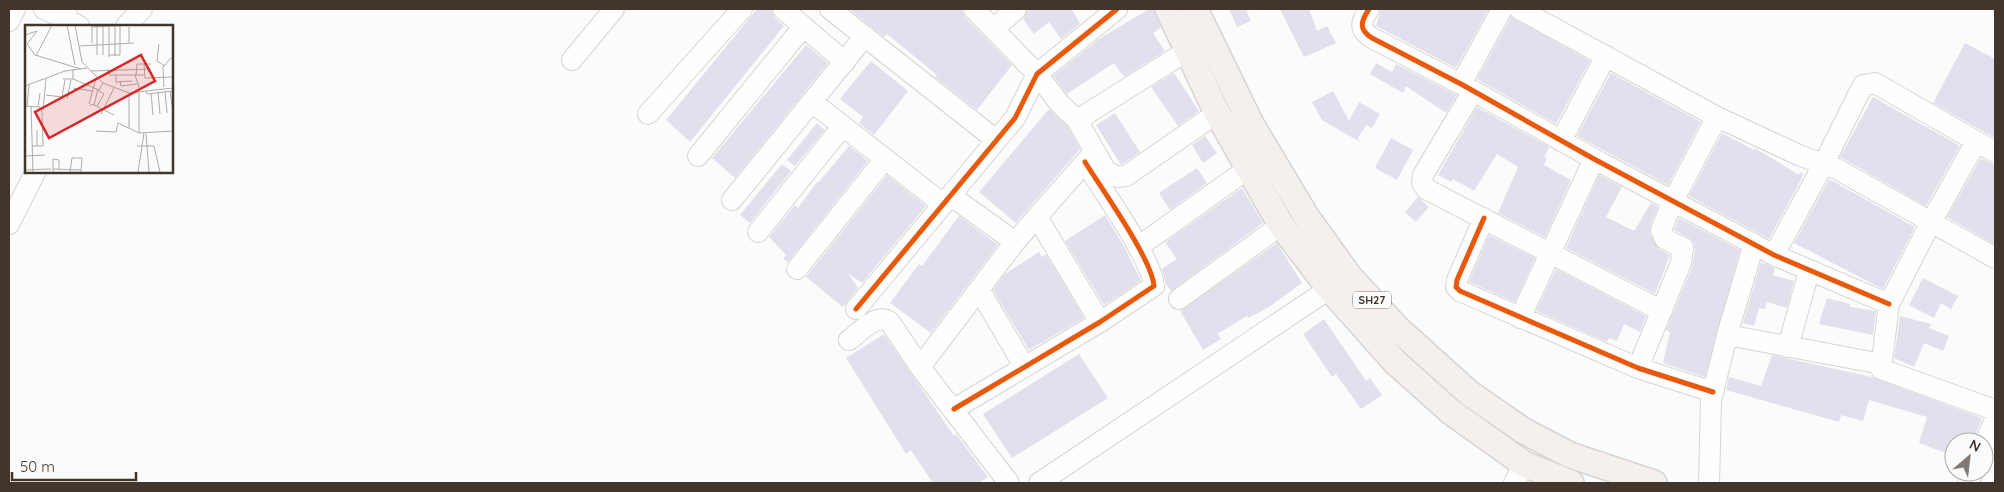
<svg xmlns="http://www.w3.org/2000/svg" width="2004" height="492" viewBox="0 0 2004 492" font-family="Quicksand,sans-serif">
	<rect width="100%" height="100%" fill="#fafbfa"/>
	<path fill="#e3e0ed" d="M757,9H771L775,18L784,26L690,142L666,120Z
		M849,9H962L965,17L1012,65L977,110L935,77L937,75L887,34L884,37Z
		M1028,9H1072L1080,24L1061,39L1049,22L1034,34L1023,19Z
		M1149,9H1154L1161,28L1153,33L1165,51L1124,77L1114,63L1067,94L1053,76L1099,39Z
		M1229,9H1246L1251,21L1237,27Z
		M1280,9H1309L1317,31L1327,26L1336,43L1304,57Z
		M1381,9H1489L1456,68L1376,26Z
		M1511,17L1590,61L1556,124L1477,79Z
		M1965,43L1995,59V138L1933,103Z
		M806,45L828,63L735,178L712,158Z
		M871,61L908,91L874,135L859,123L863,117L840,99Z
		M1376,63L1392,72L1396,64L1457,95L1446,113L1406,86L1403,93L1370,74Z
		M1174,73L1199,111L1178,126L1151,87Z
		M1611,73L1701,122L1668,185L1577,136Z
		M1333,91L1349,121L1359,102L1380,114L1372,128L1366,125L1358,138L1360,142L1322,120L1312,102Z
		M1873,97L1960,146L1926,206L1840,157Z
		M1477,107L1549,147L1544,157L1547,158L1544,165L1571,180L1545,237L1498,213L1518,167L1497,154L1474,191L1453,179L1451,182L1438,175Z
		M1049,109L1068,127L1080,149L1016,223L979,192Z
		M1115,113L1140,152L1121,165L1096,125Z
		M817,123L825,130L795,166L787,160Z
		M1722,133L1754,150L1755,148L1799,175L1800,172L1804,174L1769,239L1689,196Z
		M1205,136L1217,153L1203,163L1192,145Z
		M1391,138L1413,150L1397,180L1375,168Z
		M849,146L868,161L788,262L783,259L786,255L769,237L795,205L798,208L817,182L818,183Z
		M1981,158L1995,165V245L1947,217Z
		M782,164L791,171L750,223L740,215Z
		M1197,168L1207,183L1170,210L1159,193Z
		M887,175L926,206L862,283L848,273L858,288L843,307L806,277Z
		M1599,175L1622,187L1606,217L1634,231L1651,203L1658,207L1650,226V234L1659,249L1670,255L1655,294L1566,248Z
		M1829,179L1915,227L1883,289L1794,243Z
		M1242,188L1263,223L1171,291L1166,284L1162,269L1177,259L1165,242Z
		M1418,197L1429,207L1416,222L1405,212Z
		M1105,215L1125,248L1141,281L1104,305L1065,241Z
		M959,216L998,245L931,333L890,303L919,264L922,266Z
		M1679,218L1740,250L1705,377L1663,363L1670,332L1666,330L1692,268L1695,250L1694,243L1689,238L1674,230Z
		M1489,235L1535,258L1515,302L1469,282Z
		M1277,243L1302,283L1269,307L1249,318L1247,316L1217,334L1221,339L1203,350L1180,311Z
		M1039,252L1042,257L1046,254L1084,318L1029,350L993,290L1005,274Z
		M1761,262L1775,268L1773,275L1794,281L1787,308L1767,302L1765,309L1759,308L1754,326L1743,323Z
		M1556,269L1646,316L1640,332L1624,324L1617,341L1609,338L1607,342L1536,311Z
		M1923,278L1958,296L1951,309L1941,303L1934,318L1909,305Z
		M1827,298L1850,304V307L1876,311L1873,335L1819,324Z
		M1900,316L1931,324L1929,328L1949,336L1943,351L1924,343L1914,367L1894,358Z
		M1324,319L1366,381L1370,378L1382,395L1361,409L1336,374L1332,377L1303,334Z
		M884,334L954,436L956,434L988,477L978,483H933L911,450L906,454L846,358Z
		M1079,354L1108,398L1012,458L983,414Z
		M1772,355L1872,377L1982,418L1973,442H1954V456L1919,443L1927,417L1869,400L1863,421L1841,415L1839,422L1726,390L1729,377L1761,386Z"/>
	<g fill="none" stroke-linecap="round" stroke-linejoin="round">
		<defs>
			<path id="minor" d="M44,9L62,17
				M67,9L62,17L79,26
				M783,9L845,62
				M830,9L996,140
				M974,9L1037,74L1060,104L1077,120L1106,171L1117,177L1126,176L1217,113
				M1369,9C1361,21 1358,29 1372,38L1461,84L1594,159L1774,255L1889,304
				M1519,9L1717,117L1801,156L1837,169L1995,258
				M9,21L15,9
				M126,26L142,9
				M995,28L1016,9
				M572,60L614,9
				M1461,84L1502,9
				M1473,91L1423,175L1422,183L1426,189L1662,311
				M812,102L943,204
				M648,114L742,9
				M1077,120L1187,51
				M1561,141L1606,56
				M1976,142L1931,222L1889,304L1881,369L1995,410
				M698,156L803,27
				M951,196L1015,242
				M732,200L865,36
				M1037,217L1100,322
				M1484,218L1457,280L1456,287L1460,291L1638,368L1713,392
				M9,224L36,171
				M758,232L842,127
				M1138,247L1249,168
				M1774,255L1823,165L1863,85L1875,83L1995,152
				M797,269L884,160
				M980,291L1024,366
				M1179,299L1281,225
				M856,309L1015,118L1037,74L1117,9
				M1520,318L1594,159
				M1727,335L1882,364
				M849,340C860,332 877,312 890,322L920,367L1009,483
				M1788,347L1809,271
				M920,367L1015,242L1093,153
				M1638,368L1681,263L1683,248L1665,239L1661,230L1673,201L1717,117
				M954,409L1100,322L1154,286C1152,259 1101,188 1085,162
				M1984,445L1995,419
				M1039,483L1341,281
				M1514,483L1524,464
				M1709,483L1711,401L1727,335L1754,244
				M1968,483L1973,472"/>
			<path id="major" d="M1168,9L1217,113L1281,225L1329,288L1395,362L1451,412L1524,464L1571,483
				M1195,9L1251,124L1306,216L1349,276L1398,329L1469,393L1524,431L1570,455L1654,483"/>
		</defs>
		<use href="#minor" stroke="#d8d4cf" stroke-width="22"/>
		<use href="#major" stroke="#d7d5d3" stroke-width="28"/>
		<use href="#minor" stroke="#fefefe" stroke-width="20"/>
		<use href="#major" stroke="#f5efee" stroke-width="25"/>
		<defs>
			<path id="cycleway" d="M1369,9C1361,21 1358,29 1372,38L1461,84L1594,159L1774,255L1889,304
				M1484,218L1457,280L1456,287L1460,291L1638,368L1713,392
				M856,309L1015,118L1037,74L1117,9
				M954,409L1100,322L1154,286C1152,259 1101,188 1085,162"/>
		</defs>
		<use href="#cycleway" stroke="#fafbfa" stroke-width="8"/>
		<use href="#cycleway" stroke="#e8590c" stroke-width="5"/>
	</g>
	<g text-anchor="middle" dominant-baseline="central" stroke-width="4" stroke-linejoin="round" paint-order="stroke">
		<rect fill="#fafbfa" stroke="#78706a" stroke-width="1" x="1353" y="291.5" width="38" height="17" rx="4"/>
		<g font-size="11" font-weight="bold" fill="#41352c">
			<text x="1372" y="300">SH27</text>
		</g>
	</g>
	<g transform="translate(25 25)">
		<rect width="148" height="148" fill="#fafbfa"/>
		<path fill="none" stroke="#b0aca8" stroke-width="1" d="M42,0L50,40M50,0L57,37L78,58L104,68L148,63M90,1V31M66,2L107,0M67,2V18M104,2V18M0,10L12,6L2,19L10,30L56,44M134,19L132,36L140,41M54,21L109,18M72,30V1M78,30V1M84,30H95V1M11,31L27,0M84,32V1M119,39L120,53L148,52M83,44L84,50H119M66,46L126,44M91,50V57L107,56M110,50L115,65M111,50L112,39H126M38,54H48V44M48,54L74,65L78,58M95,56L96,61L112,59M0,61L40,46L62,43M139,62L138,42L148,31M48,63L67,66M121,66L122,69L148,66M140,66L142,88M145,66L148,87M114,67V108M133,67L135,89M126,68L128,90M21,70L37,72L40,55M42,74L46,55M64,79L71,53M69,80L73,64M0,81L13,82L15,68M2,81L4,60M6,81L8,147M65,81L67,79L89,90M72,81L79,69L73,65M18,85L21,54M76,89L89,63M104,103V68M12,105V121M71,106L91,107L93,98L114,108L148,106M121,109L124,147M7,121H18L17,87L14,81M112,121H129L135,147M0,131L20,130M28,144L56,145M0,145L26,144M28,147V134L34,135V144M45,147L47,133H57L56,147M113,147L119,108"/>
		<path fill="#d62828" fill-opacity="0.15" stroke="#d62828" stroke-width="2.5" d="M116,30L130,56L24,113L10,87Z"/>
		<rect width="148" height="148" fill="none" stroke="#41352c" stroke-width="2.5"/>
	</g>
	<rect width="2004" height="492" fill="none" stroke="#41352c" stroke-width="20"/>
	<g transform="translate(1969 457) rotate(28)"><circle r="24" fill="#fafbfa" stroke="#b0aca8"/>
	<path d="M0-4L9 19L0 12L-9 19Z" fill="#827a74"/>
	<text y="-8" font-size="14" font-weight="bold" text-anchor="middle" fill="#41352c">N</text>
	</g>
	<path d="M12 472v8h124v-8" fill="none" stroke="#41352c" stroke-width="2.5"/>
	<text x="20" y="472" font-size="15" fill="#41352c" stroke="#fafbfa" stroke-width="4" paint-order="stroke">50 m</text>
</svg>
